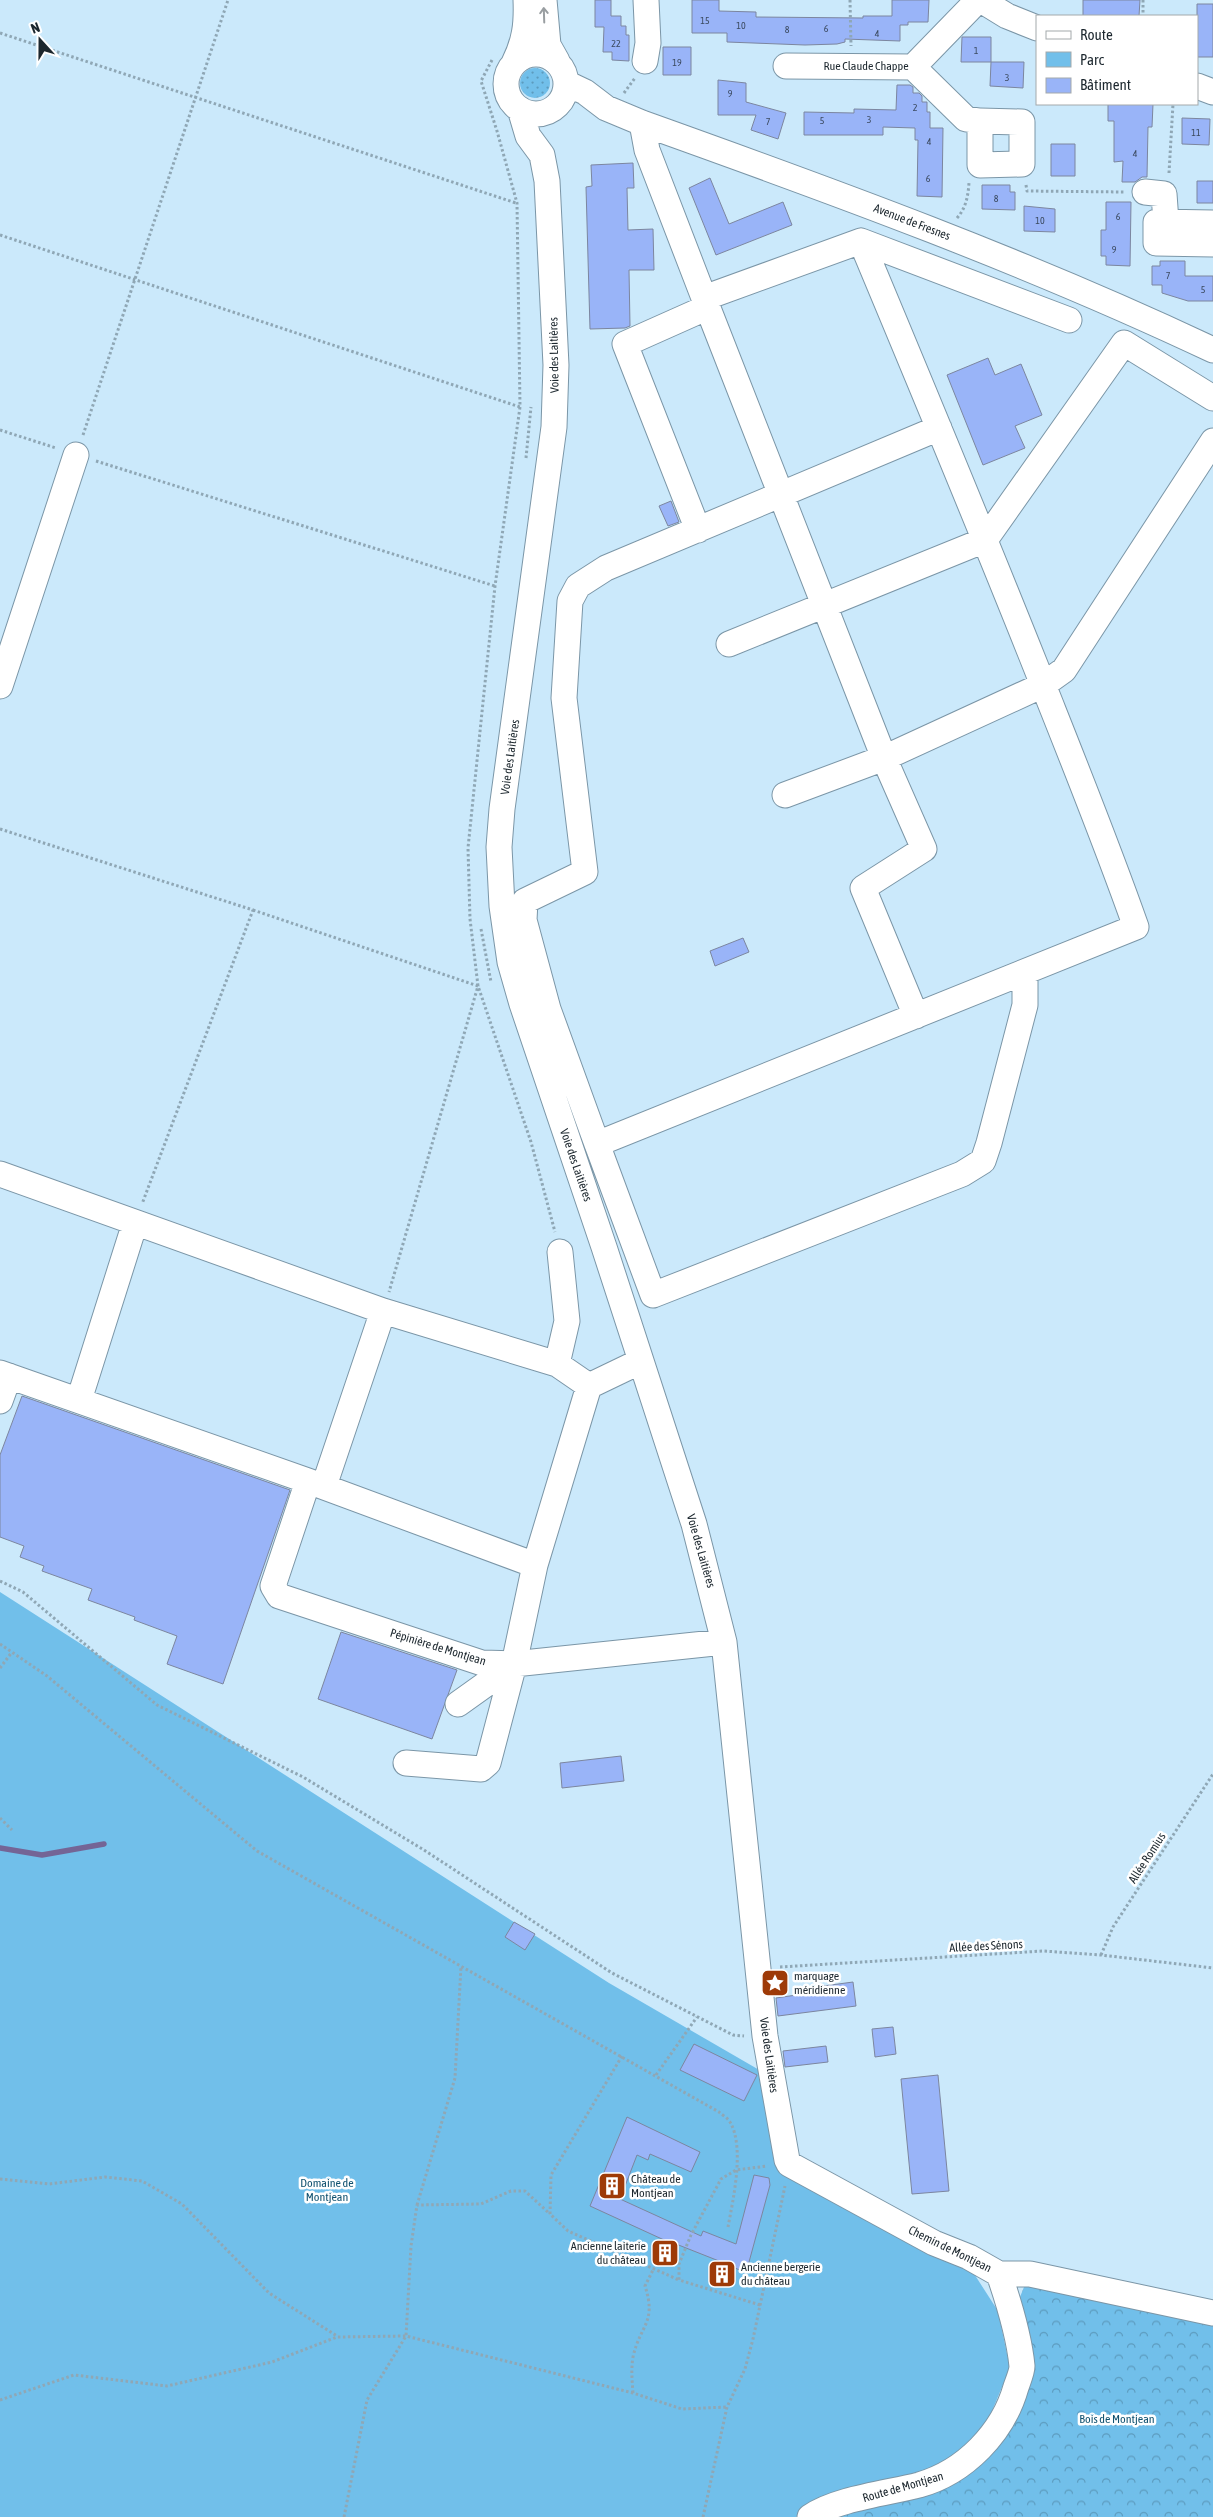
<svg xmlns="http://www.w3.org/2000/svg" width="1213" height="2517" viewBox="0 0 1213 2517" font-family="'Asap Condensed',sans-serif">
	<defs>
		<pattern id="grass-dots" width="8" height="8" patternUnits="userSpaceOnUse" patternTransform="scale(1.25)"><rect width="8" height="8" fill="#71bfea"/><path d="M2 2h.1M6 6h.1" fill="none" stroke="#5c9bbe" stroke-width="1.8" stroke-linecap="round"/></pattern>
		<pattern id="forest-crowns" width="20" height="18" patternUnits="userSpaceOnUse" patternTransform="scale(1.25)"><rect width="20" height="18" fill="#71bfea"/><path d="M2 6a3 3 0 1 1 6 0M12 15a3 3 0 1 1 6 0" fill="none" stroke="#5c9bbe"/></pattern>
	</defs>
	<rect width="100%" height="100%" fill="#cbe9fb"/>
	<path fill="url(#grass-dots)" d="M520 83a15 15 0 1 1 30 0a15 15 0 1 1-30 0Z"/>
	<path fill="url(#forest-crowns)" d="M1039,2283L1213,2322V2517H834L1007,2431L1018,2302L1024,2287Z"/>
	<path fill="#71bfea" d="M0,1592L609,1983L761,2071L777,2154L971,2269L998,2311L1010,2368L984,2430L972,2445L931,2473L807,2508L796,2517H0Z"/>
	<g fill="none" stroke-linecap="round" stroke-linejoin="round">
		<path stroke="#746596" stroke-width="5.5" d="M0,1848L42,1855L104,1844"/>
	</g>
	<path fill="#99b4f8" stroke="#7c869f" d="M595,0H611V16H621V26H626V35H629V61L612,60V52H603L604,27H595Z
		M692,0H719V11L756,12V17L863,18V16H892V0H929L928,22H908V25H900V41L845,39V42L837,44L805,45L727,42V33H692Z
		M1083,0H1140L1139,16H1083Z
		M1197,4H1213V57H1197Z
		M962,37H991V62H961Z
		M663,47H691V75H663Z
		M991,62H1024L1023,88L990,86Z
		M718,80L746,83V102L786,113L778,139L751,130L756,115H718Z
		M897,85H910L913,87V93H919L922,96V102H927V112H930V128H943L942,197L917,196L918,140H915V128L883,127V135H804V112L854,113V109L896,110Z
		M1108,104H1153L1152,127H1148L1147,177H1142L1135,182H1122L1123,161L1114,162V121H1108Z
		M1182,118L1210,119L1209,145L1182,144Z
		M1051,144H1075V176H1051Z
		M633,163L634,188H627L628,230L653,229L654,270H629L630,326L625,328L590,329L586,187L592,186L591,165Z
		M710,178L729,224L783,202L792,225L716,255L689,188Z
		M1197,181H1213V203H1197Z
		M982,185H1010V192H1015V210L982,209Z
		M1106,202H1131L1130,266L1106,265V256H1101V230H1106Z
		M1024,206L1055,209V232L1024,231Z
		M1160,261H1185V276H1213V301H1188L1162,293V285H1152V266H1160Z
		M988,358L995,375L1021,364L1042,415L1015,426L1025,448L983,465L947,375Z
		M671,501L679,522L668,526L659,506Z
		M743,938L749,952L715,966L710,951Z
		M22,1396L290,1490L223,1684L167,1664L177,1636L134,1620L135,1617L88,1600L92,1589L42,1571L44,1566L20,1557L24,1546L0,1537V1455Z
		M341,1632L457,1670L432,1739L318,1699Z
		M621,1756L624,1781L562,1788L560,1763Z
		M514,1922L535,1934L525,1950L505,1937Z
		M853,1982L856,2006L778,2016L776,1998L810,1993L809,1988Z
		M893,2027L896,2054L875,2057L872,2029Z
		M694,2044L757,2075L744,2101L680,2070Z
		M826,2046L828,2062L785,2067L783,2051Z
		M938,2075L949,2191L912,2194L901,2079Z
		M627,2117L700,2152L691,2172L650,2154L648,2160L637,2155L620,2199L701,2236L703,2231L736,2244L754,2175L769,2178L770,2185L746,2273L733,2267L725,2286L712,2281L719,2261L676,2244L675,2245L590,2206Z"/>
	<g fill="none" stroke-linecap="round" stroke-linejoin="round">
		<defs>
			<path id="minor" d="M544,0L548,45L557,61
				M981,0L1007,16L1037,28
				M506 84a30 30 0 1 1 60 0a30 30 0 1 1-60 0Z
				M645,61L648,43L646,0
				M514,63C525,41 527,24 526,0
				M786,66L913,67L978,0
				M913,67L966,119L980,121V165L1022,164V122L980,121
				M566,83L585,92L606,108L642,123C835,192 1027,262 1213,350
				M1197,86L1213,92
				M520,109L528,136L542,155L547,181L556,365L554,427L502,809L499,847L502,906L510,962L522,1004L604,1247L694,1524L724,1642L765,2036L787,2160L789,2164L934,2243L969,2257L999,2274H1030L1213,2313
				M642,123L647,150L704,298L861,241C920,382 979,524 1036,667C1070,753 1105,839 1136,927L597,1144L548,1009L524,920L525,901L585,872L564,698L570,601L578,586L606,568L939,428
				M1145,192L1164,194L1166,222
				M1213,223L1156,222V243L1213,244
				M861,241L1069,320
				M704,298L884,758L924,849L863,888L916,1016
				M698,530L625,344L708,307
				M729,644L985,540L1124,343L1213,398
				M0,686L76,455
				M785,795L884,758L1043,685L1064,670L1213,441
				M597,1144L653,1295L962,1174L983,1161L989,1143L1025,1005V972
				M0,1174L383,1311L557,1364L589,1386
				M557,1364L567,1321L560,1252
				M0,1373L308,1481L535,1565L589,1386L641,1361
				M79,1400L135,1223
				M0,1401L9,1376
				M308,1481L273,1586L279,1596L482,1663L514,1664L724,1642
				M324,1486L383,1311
				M458,1704L514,1664
				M406,1763L481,1769L488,1763L514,1664L535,1565
				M810,2517C835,2499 888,2493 919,2485C965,2472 1003,2433 1016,2387C1018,2381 1022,2372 1022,2366C1019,2335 1009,2303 999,2274"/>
		</defs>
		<use href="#minor" stroke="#7b96a7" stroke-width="27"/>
		<path stroke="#8fa7b5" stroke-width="3" stroke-dasharray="2.5 2.5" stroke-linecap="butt" d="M850,0L851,46
			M1143,0V16
			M0,33L516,203
			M492,60L481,81L497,131L517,203L520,407L495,586L468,848L470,919L478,986L531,1142L555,1232
			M624,93L635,78
			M1169,173L1173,104
			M1026,185L1027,191L1124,192
			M957,218C966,208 968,196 969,183
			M0,235L520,407
			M0,430L56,448
			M83,435L228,0
			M526,458L531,407
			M96,461L495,586
			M0,829L253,910L142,1204
			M253,910L478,986L389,1292
			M481,929L491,982
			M0,1581L23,1592L157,1705L303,1777L424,1850L612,1973L733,2035L744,2036
			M0,1644L47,1676L257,1851L719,2112C722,2115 728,2118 730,2122C745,2147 733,2200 728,2227
			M0,1668L12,1652
			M0,1818L12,1830
			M1101,1955L1113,1927L1213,1774
			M780,1967L1043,1951L1101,1955L1213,1968
			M622,2056L551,2175L550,2214L568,2231L679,2280
			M656,2075L697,2017
			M0,2179L49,2184L105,2177L142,2181L182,2204L269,2293L337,2336
			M417,2205L455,2078L461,1966
			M760,2305L679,2280V2264L691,2235L721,2179L736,2170L767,2166
			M633,2393C632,2380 631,2369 633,2357C640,2325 657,2323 645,2286L654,2268
			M0,2400L74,2375L167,2386L272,2362L337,2337L406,2336L633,2393L682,2409L727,2407
			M344,2517L367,2400L406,2336L411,2246L417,2205L481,2204L511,2191H525L550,2214
			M703,2517L727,2407L745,2369L753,2339L785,2186"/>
		<use href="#minor" stroke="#fff" stroke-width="25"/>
	</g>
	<defs><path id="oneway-shaft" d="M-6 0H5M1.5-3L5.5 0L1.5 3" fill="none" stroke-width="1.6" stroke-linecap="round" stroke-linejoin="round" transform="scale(1.25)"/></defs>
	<use stroke="#999ea1" href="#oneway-shaft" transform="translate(544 15) rotate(-92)"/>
	<defs>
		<symbol id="sight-square" viewBox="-11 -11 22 22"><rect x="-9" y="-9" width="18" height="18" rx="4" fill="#9e3a07" stroke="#fff"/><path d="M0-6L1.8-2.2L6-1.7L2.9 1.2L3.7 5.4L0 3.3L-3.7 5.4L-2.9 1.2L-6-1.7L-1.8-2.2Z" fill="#fff"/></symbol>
		<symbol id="building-square" viewBox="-11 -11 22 22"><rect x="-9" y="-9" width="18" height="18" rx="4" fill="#9e3a07" stroke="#fff"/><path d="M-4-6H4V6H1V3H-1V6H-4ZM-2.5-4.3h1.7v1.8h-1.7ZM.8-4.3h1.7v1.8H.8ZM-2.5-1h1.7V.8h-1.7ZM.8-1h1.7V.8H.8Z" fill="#fff"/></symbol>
	</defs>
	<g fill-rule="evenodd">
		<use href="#sight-square" x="759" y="1967" width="32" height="32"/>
		<use href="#building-square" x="596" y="2170" width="32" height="32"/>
		<use href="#building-square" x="649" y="2237" width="32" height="32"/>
		<use href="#building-square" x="706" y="2258" width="32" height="32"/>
	</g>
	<g text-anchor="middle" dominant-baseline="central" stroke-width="5" stroke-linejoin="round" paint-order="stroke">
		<g font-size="10" fill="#3b4a60">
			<text x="705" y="20">15</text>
			<text x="741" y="25">10</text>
			<text x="826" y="28">6</text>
			<text x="787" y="29">8</text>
			<text x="877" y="33">4</text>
			<text x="616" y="43">22</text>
			<text x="976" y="50">1</text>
			<text x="677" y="62">19</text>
			<text x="1007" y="77">3</text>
			<text x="730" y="93">9</text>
			<text x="915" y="107">2</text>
			<text x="869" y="119">3</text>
			<text x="822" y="120">5</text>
			<text x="768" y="121">7</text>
			<text x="1196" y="132">11</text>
			<text x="929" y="141">4</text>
			<text x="1135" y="153">4</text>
			<text x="928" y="178">6</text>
			<text x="996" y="198">8</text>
			<text x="1118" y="216">6</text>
			<text x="1040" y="220">10</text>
			<text x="1114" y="249">9</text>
			<text x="1168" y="275">7</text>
			<text x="1203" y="289">5</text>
		</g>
		<g font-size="12" fill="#1c272e" stroke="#fff">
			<text x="866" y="66">Rue Claude Chappe</text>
			<text transform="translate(912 222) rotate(21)">Avenue de Fresnes</text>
			<text transform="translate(554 355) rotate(-91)">Voie des Laitières</text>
			<text transform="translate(510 757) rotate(-82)">Voie des Laitières</text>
			<text transform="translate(576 1165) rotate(71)">Voie des Laitières</text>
			<text transform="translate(701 1551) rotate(74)">Voie des Laitières</text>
			<text transform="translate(438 1647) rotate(17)">Pépinière de Montjean</text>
			<text transform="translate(1147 1858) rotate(-57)">Allée Romius</text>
			<text transform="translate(986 1946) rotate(-3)">Allée des Sénons</text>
			<text transform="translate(769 2055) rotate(82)">Voie des Laitières</text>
			<text transform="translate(950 2249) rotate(26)">Chemin de Montjean</text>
			<text transform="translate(903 2487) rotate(-16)">Route de Montjean</text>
		</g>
		<g font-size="12" fill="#1c272e" stroke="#fff" text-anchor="start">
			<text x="794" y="1976">marquage<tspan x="794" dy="14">méridienne</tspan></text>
			<text x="631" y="2179">Château de<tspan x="631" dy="14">Montjean</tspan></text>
			<text x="646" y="2246" text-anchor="end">Ancienne laiterie<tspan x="646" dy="14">du château</tspan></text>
			<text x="741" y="2267">Ancienne bergerie<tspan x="741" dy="14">du château</tspan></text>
		</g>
		<g font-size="12" fill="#115270" stroke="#fff">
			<text x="327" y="2183">Domaine de<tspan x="327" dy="14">Montjean</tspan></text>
			<text x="1117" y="2419">Bois de Montjean</text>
		</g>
	</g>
	<rect x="1036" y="15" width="162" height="90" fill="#ffffff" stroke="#a4a9ab"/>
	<rect x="1046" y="31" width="25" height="8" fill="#ffffff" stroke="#a4a9ab"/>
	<text x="1080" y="40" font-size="15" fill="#1c272e">Route</text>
	<rect x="1046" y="52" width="25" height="15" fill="#71bfea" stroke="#a4a9ab"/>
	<text x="1080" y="65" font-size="15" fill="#1c272e">Parc</text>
	<rect x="1046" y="78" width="25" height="15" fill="#99b4f8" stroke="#a4a9ab"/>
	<text x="1080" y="90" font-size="15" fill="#1c272e">Bâtiment</text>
	<g transform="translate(40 40) rotate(339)" stroke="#ffffff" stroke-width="4" paint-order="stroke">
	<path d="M0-4L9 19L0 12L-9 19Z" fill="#1c272e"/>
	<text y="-8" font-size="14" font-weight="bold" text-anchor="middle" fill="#1c272e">N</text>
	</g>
</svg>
